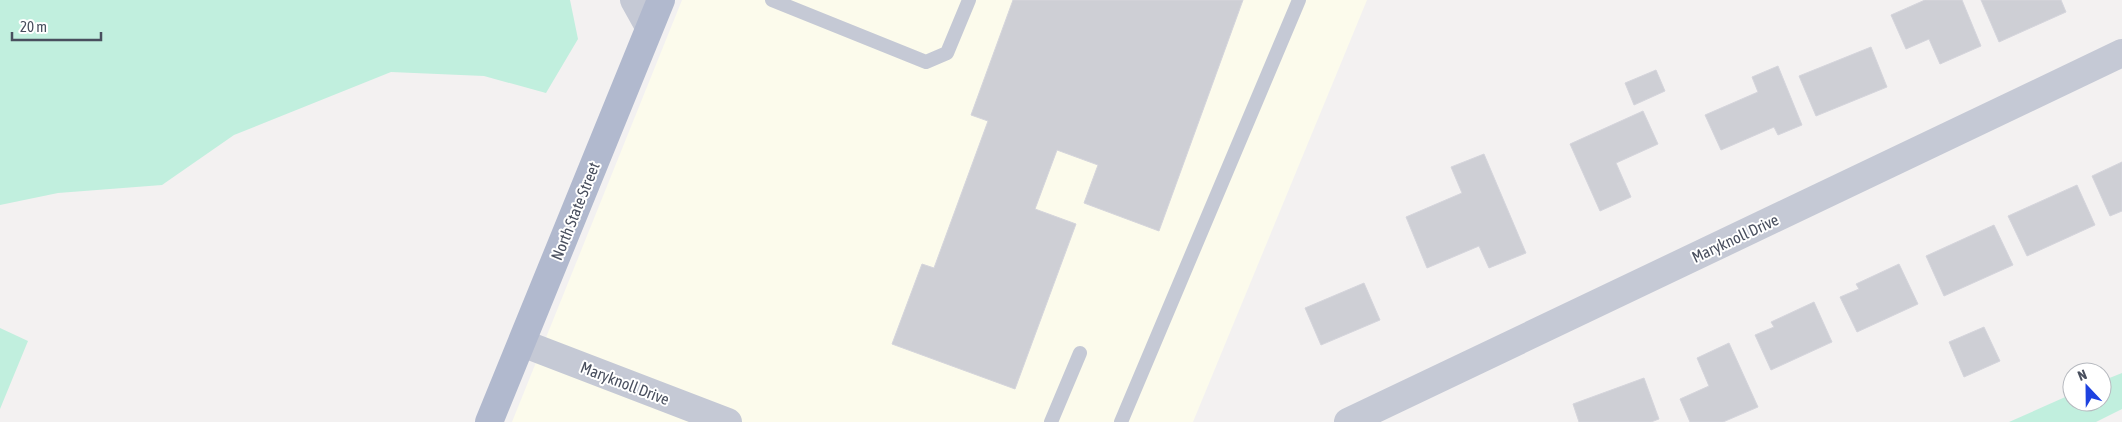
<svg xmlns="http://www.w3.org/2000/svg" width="2122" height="422" viewBox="0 0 2122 422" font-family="'Asap Condensed',sans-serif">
	<rect width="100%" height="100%" fill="#f3f1f1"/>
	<path fill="#fcfbec" d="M682,0H1367L1193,422H512Z"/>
	<path fill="#c1efde" d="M0,0H570L578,39L546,93L484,76L391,72L234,135L162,185L58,193L0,205Z
		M0,328L28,341L0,409Z
		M2122,373V409L2096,422H2009L2072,394V402H2102V381Z"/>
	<path fill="#cecfd5" stroke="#d5d5dc" d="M1013,0H1243L1159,231L1084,203L1098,165L1057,150L1035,209L1076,224L1015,389L892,344L922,264L934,268L988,121L971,115Z
		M1925,0H1962L1981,46L1940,64L1929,39L1906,49L1891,15Z
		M1981,0H2061L2066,12L1999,42Z
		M1871,47L1887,87L1816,116L1799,76Z
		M1778,66L1802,125L1778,135L1774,127L1721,150L1705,115L1758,92L1752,77Z
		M1656,70L1665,91L1634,105L1625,83Z
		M1643,111L1658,144L1616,163L1631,197L1600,211L1570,144Z
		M1484,154L1526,253L1489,268L1479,246L1427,268L1406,217L1462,193L1451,167Z
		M2122,162V211L2110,216L2092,176Z
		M2077,185L2095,225L2027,256L2008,216Z
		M1994,225L2013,265L1944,296L1926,256Z
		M1899,264L1918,304L1857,332L1840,297L1859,289L1856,284Z
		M1364,283L1380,320L1321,345L1305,308Z
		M1814,302L1832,342L1771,370L1755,335L1774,327L1771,322Z
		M1984,327L2000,361L1964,377L1949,342Z
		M1729,343L1758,407L1723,422H1690L1680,399L1709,386L1697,358Z
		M1644,378L1659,419L1651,422H1579L1573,404Z"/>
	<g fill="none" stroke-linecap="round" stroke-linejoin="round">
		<path stroke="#c5c9d5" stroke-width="14" d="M772,0L926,62L947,53L969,0
			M1051,422L1080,353
			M1121,422L1299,0"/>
		<path stroke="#c5c9d5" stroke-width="28" d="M634,0L649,27
			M522,343L728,422
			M1348,422L2122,53"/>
		<path stroke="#b1b9ce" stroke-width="28" d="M489,422L661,0"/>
	</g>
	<g text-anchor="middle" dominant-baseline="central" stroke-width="4" stroke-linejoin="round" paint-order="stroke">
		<g font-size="16" fill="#494f5e" stroke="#fff">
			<text transform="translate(575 211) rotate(-68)">North State Street</text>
			<text transform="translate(1735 238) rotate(-25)">Maryknoll Drive</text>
			<text transform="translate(625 383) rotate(21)">Maryknoll Drive</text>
		</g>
	</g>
	<g transform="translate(2087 387) rotate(338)"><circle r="24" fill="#ffffff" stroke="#b6b9bf"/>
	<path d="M0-4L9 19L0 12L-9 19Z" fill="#1e42e0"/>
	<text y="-8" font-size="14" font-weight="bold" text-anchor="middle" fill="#494f5e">N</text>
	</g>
	<path d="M12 32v8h89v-8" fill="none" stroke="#494f5e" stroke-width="2.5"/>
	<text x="20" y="32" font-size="15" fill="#494f5e" stroke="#ffffff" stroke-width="4" paint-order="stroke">20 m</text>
</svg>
